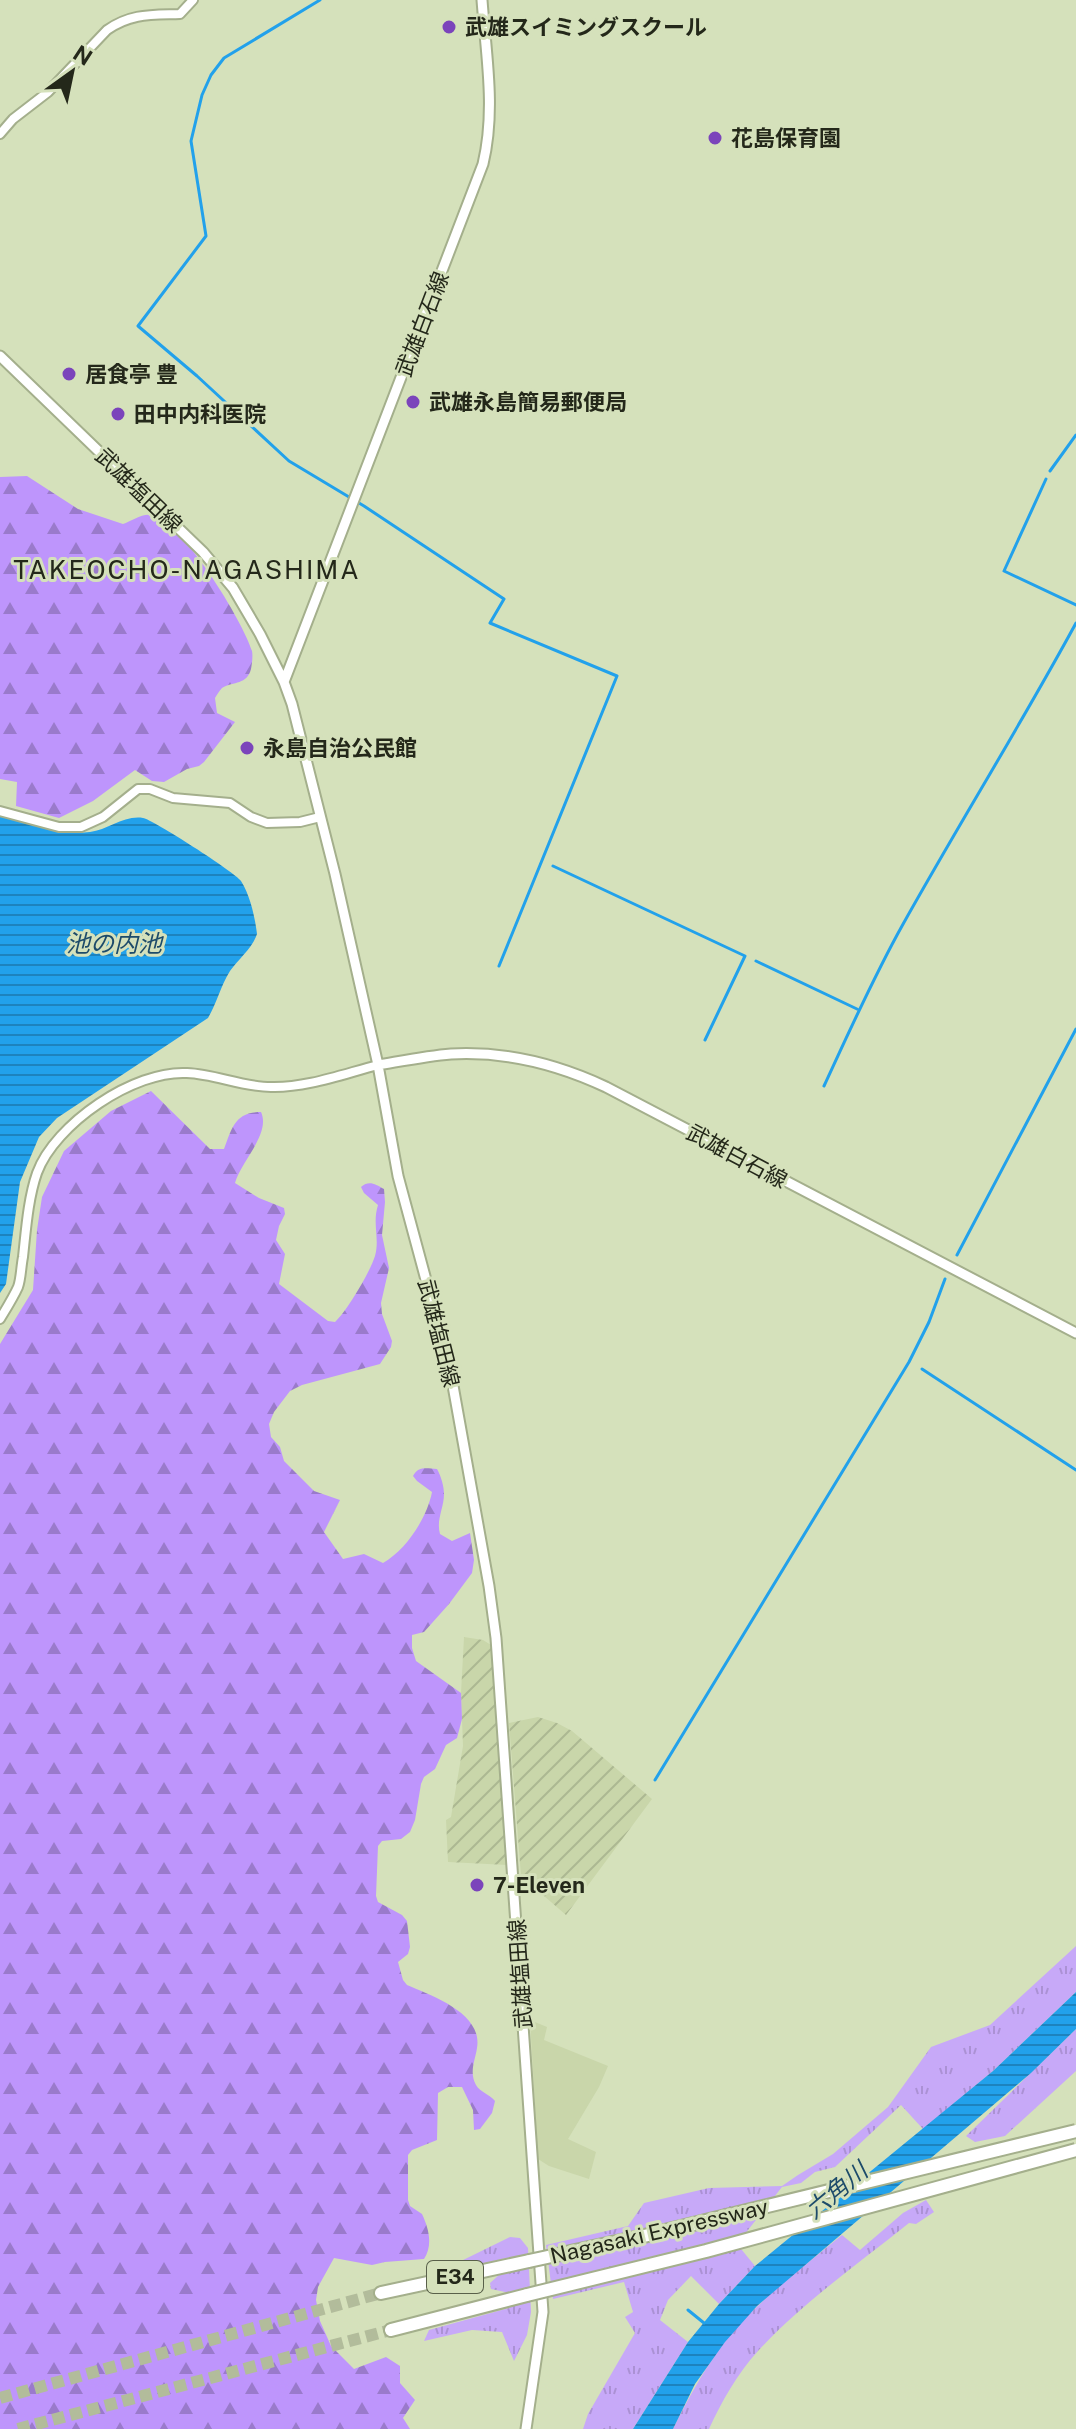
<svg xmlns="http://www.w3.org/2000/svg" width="1076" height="2429" viewBox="0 0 1076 2429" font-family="'Public Sans','Noto Sans JP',sans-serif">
	<defs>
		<pattern id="industrial-furrows" width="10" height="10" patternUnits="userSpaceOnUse" patternTransform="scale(2)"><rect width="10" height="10" fill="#c9d6aa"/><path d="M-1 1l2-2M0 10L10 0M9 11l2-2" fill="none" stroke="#acb892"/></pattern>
		<pattern id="grass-tufts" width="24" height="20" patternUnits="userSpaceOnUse" patternTransform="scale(2)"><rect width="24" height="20" fill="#c7a9f8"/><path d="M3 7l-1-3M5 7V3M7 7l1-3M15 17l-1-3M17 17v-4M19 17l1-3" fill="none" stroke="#ab91d4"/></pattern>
		<pattern id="forest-firs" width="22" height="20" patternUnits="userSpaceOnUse" patternTransform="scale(2)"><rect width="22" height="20" fill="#be95fc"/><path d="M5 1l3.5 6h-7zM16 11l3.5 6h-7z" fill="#9a7acb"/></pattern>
		<pattern id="water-rules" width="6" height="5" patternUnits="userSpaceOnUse" patternTransform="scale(2)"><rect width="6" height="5" fill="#22a1eb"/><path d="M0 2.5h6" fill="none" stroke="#1d83be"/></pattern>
	</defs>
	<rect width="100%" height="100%" fill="#d5e1bb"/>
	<path fill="#c9d6aa" d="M530,2020L547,2027L544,2040L608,2066L599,2087L568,2139L596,2152L589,2179L549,2166L538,2159Z"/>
	<path fill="url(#industrial-furrows)" d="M464,1637L483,1640L491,1645L507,1865L448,1862L446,1820L451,1817L463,1746L461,1693Z
		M538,1717L557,1723L572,1731L652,1799L566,1915L521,1876L509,1723Z"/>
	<path fill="url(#grass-tufts)" d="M1076,1946V1992L993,2071L923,2129L901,2105L835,2167L815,2172L801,2183L782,2187L737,2244L755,2266L719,2304L691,2276L668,2300L660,2320L688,2342L633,2429H583L588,2414L635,2333L625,2317L633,2312L624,2282L553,2299L546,2245L628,2226L644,2203L709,2188L782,2186L798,2175L833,2154L888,2107L931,2047L990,2025Z
		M1076,2029V2071L1005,2136L975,2142L966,2136Z
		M926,2200L934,2212L916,2224L909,2223C858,2264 802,2303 758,2351C737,2374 722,2401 709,2429H673C688,2399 703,2371 723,2344C755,2302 801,2269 842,2235L860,2250L903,2213Z
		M510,2237L520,2238L528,2248L531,2312L527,2335L514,2361L502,2332L472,2330L424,2341L429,2330L509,2308L514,2301L510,2293L491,2289L490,2283L509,2266L506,2258L459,2269V2262Z"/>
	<path fill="url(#forest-firs)" d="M27,476L78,509L123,524C131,521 143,513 151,515C182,521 243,621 252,651C253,656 252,664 251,669C247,685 234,681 222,688C219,691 217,695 215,698L217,713L235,722L204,762L199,766L187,769L164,782L152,781L135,770L93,801L59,818L16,806L17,782L0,779V477Z
		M151,1091L210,1149H224C232,1128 235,1112 261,1112C271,1134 241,1161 235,1183L259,1198L284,1208L285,1214L279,1226L276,1240L285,1254L279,1284L328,1321L335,1322C347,1311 370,1272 375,1256C380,1238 372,1224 378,1205L364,1193L361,1187C369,1180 375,1184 384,1189L385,1202L382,1235L389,1268L381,1303L382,1314L392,1341L391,1347L380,1364L302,1385L290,1391L274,1412L269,1424L271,1437L280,1447L284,1461L314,1491L340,1500L324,1532L343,1559L364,1554L383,1563C406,1550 427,1518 432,1492L417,1481L413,1476C418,1466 426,1468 437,1469C441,1476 444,1486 444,1494C444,1508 436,1520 440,1534L452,1541L470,1533L474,1560L472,1573L449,1604L424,1632L412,1635V1648L416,1661L461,1693L462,1719L457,1738L446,1745L435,1769L424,1777L421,1784L415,1820L410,1832L401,1839L382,1841L378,1846L376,1896L378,1902L402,1915L407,1921L410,1947L408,1954L398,1962L403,1980L407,1985C432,1996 483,2013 477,2048C475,2061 469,2072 476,2085C480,2092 489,2094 495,2101L492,2113L480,2129L474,2130L473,2110L462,2087H448L438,2093L437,2140L412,2150L408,2155V2200L410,2206L422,2214C429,2229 433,2245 424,2259L385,2262L372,2265L334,2258L318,2287L316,2300L320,2321L331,2346L354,2369L386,2357L400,2366V2383L415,2400L403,2418L410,2429H0V1344L33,1290L37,1230L42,1197L64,1151L111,1111Z"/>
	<path fill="url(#water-rules)" d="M0,815C29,823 60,836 90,832C108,830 124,815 143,818C152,819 236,873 241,881C250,895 255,917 257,934C252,949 239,958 230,971C220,987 217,1003 208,1018L57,1118L39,1137L20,1182L6,1284L0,1293Z
		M1076,1992V2029L1031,2073L757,2306L725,2342L695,2384L673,2429H633L688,2342L719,2304L755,2266L993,2071Z"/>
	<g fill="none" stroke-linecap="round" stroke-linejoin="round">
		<path stroke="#22a1eb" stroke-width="3" d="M320,0L224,58L211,75L202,95L191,141L206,236L138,326L197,376L289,461L364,506L504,599L490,623L617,676L499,966
			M1050,471L1076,435
			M1046,479L1004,571L1076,605
			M553,866L745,956L705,1040
			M756,961L857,1009
			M824,1086C849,1032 873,978 902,926C959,824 1020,726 1076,623
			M957,1255L1076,1029
			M922,1369L1076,1470
			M655,1780L909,1362L929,1322L945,1279
			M688,2310L704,2323"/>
		<path stroke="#b2bc9b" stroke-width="12" stroke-dasharray="12 6" stroke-linecap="butt" d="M0,2398L381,2293
			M18,2429L391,2330"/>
		<defs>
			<path id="tertiary" d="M0,134L13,119L48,92L107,30C131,13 152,15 180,14L193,0
				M0,811L59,827H81L103,817L138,789H150L173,798L230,803L251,817L267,823L300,822L320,817
				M0,1319C6,1309 13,1298 18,1287C21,1279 21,1267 23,1257C26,1230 28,1199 37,1173C55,1124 134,1070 187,1073C215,1074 242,1087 271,1087C306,1088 343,1074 378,1065"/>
			<path id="secondary" d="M0,356L203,552L233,588L260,634L284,682L292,704L335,874L378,1065L398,1176L450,1369L489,1586L496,1638L543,2312L526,2429
				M284,682L483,164C496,110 486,55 482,0
				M378,1065C402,1061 427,1056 451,1054C505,1051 557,1064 606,1087L1076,1333"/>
			<path id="motorway" d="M381,2293L529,2261
				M391,2330L527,2295"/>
		</defs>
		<use href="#tertiary" stroke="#a4af8c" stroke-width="12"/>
		<use href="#secondary" stroke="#a4af8c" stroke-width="13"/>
		<use href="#motorway" stroke="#a4af8c" stroke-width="16"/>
		<use href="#tertiary" stroke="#fff" stroke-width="8"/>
		<use href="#secondary" stroke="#fff" stroke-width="9"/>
		<use href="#motorway" stroke="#fff" stroke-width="12"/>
		<defs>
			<path id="motorway-bridge" d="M529,2261L644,2236L1076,2131
				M527,2295L706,2251L1076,2150"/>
		</defs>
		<use href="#motorway-bridge" stroke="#a4af8c" stroke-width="16" stroke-linecap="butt"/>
		<use href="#motorway-bridge" stroke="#fff" stroke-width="12"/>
	</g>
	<g fill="#7b44bb" stroke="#d5e1bb" stroke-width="3">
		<circle cx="449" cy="27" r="8"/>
		<circle cx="715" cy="138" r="8"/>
		<circle cx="69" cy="374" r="8"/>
		<circle cx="413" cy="402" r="8"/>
		<circle cx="118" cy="414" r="8"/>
		<circle cx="247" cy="748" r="8"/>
		<circle cx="477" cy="1885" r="8"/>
	</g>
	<g text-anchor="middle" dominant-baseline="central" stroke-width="6" stroke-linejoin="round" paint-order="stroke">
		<rect fill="#d5e1bb" stroke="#59604a" stroke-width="2" x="427" y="2261" width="56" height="32" rx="6"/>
		<g font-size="20" font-weight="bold" fill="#24281a">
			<text x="455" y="2277">E34</text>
		</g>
		<g font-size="22" font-weight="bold" fill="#24281a" stroke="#d5e1bb" text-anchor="start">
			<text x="465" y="27">武雄スイミングスクール</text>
			<text x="731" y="138">花島保育園</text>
			<text x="85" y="374">居食亭 豊</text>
			<text x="429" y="402">武雄永島簡易郵便局</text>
			<text x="134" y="414">田中内科医院</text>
			<text x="263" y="748">永島自治公民館</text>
			<text x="493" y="1885">7-Eleven</text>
		</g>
		<g font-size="22" fill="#24281a" stroke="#d5e1bb">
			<text transform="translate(422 324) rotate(-69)">武雄白石線</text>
			<text transform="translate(139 490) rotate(44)">武雄塩田線</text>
			<text transform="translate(737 1156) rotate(28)">武雄白石線</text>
			<text transform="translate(439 1333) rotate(76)">武雄塩田線</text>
			<text transform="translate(520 1974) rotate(-94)">武雄塩田線</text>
			<text transform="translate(659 2231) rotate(-13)">Nagasaki Expressway</text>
		</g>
		<g font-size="24" font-style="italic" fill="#1d4b6a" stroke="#d5e1bb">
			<text x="114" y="943">池の内池</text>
			<text transform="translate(836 2190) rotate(-40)">六角川</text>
		</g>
		<g font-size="26" letter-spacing="2" fill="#24281a" stroke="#d5e1bb">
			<text x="187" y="569">TAKEOCHO-NAGASHIMA</text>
		</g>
	</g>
	<g transform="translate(72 72) rotate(33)" stroke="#d5e1bb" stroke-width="6" paint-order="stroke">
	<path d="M0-6L14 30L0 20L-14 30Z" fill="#24281a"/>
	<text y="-12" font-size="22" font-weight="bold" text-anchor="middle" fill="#24281a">N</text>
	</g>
</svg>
